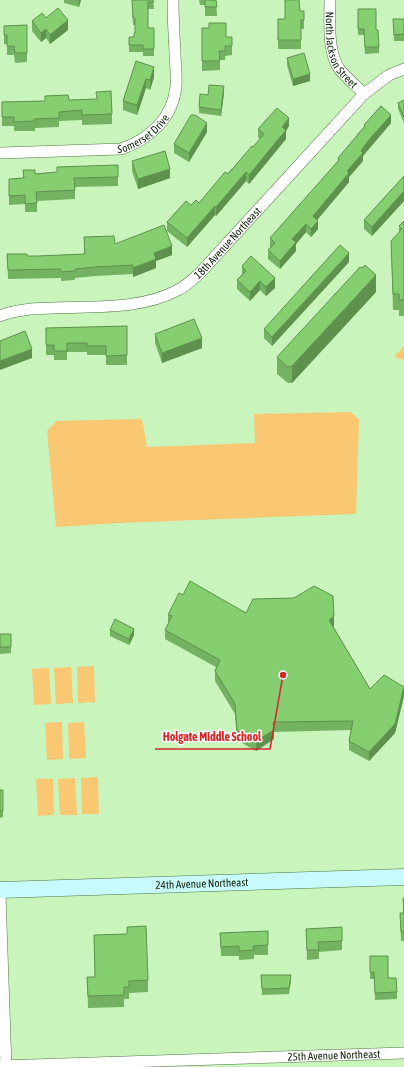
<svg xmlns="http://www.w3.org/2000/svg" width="404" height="1067" viewBox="0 0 404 1067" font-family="'Asap Condensed',sans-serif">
	<rect width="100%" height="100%" fill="#c9f4bc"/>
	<path fill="#fac773" d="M404,346V360L394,357Z
		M351,412L359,420L356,514L119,523L56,527L47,431L56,421L142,419L147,447L255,443L254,414Z
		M94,666L95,702L78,703L77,667Z
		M71,667L73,703L56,704L54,668Z
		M49,668L51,704L34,705L32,669Z
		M62,722L63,759L47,760L45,723Z
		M84,722L86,758L69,759L68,723Z
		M98,777L99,814H82L81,778Z
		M75,778L77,815H60L58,779Z
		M36,779H53L54,815L38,816Z"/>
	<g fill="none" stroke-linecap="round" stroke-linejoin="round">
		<defs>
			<g id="minor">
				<path id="s1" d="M330,0C330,20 327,53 340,70C347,78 356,86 364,94"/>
				<path id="s2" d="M0,153L121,149C150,139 173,118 176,86C177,75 175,63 175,52C174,35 173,17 173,0"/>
				<path id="s3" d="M0,316C17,309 37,308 54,308C96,306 140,310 178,290C186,286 193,279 200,273L364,94L389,75L404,69"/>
				<path d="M0,895L6,1067"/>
				<path id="s4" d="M0,1066L404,1053"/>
			</g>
			<g id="secondary">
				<path id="s5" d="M0,890L404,877"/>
			</g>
		</defs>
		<use href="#minor" stroke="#507745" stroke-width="12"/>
		<use href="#secondary" stroke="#507745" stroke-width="17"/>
		<use href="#minor" stroke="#fff" stroke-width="11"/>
		<use href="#secondary" stroke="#c9fafb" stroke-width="16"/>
	</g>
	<path fill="#73b260" d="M64,0H81L79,7L64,3Z
		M132,0H153L154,9H148V28H154V56H143V52H129V37H134L135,33V25H133Z
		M199,0H216L217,16H205V5H200Z
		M358,9L376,30L379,47V53L365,54L364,35H358Z
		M300,11H304V29H301V49H278V19H285Z
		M46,18L68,30L50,44L46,38L41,42L32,31V21Z
		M393,19H404V41H394Z
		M27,25V62L15,63L14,55H7V44H4V26Z
		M202,28L226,37H232V55L225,56V60H220V70L202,71Z
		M287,58L310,81L293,86L287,65Z
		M136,61L154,77L150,90L146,88L137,115L123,110V101Z
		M224,93L221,116L199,113V107L208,95Z
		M69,100L112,114V124L82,125V120L59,121V127L35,128V131H14V126H2V102L45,101Z
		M404,100V123L398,109V103Z
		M391,123L368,150L363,156V161L349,177V182L317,220L318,229L311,237L306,232L296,244V251L280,269L268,259V250L270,247V238L338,162V158L364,128V125Z
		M289,126L286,131V139L249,184L246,181L216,216L215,215L187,247L167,231V222L191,205L199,203L253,147L260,139L258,137V129Z
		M207,132L189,162L174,153V144Z
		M132,161L170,178L138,189L132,171Z
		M118,165V186L75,187V199L37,201V212H25V204L9,205V179L23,178V170L35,174L57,172Z
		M404,176V201L372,236L364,229V220Z
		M404,221V316H399V310H393L391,241L399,233V226Z
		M84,237L115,244L172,255L156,261V268L133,277V274L95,276L75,278V280L61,281V278L8,279L7,254L27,256H38L84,254Z
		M349,262L272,346L264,338V329Z
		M242,266L275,288L266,296L260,290L250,301L237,289V280L242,275Z
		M376,292L292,383H288L277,374V357Z
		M127,326V365H106V355H87V352H67V360H54V355H46V328Z
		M155,334L202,348L162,363L155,343Z
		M183,595L246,613L334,626H333L370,689L404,696L395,733L369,761L349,750V741L351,730L274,732V739L256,751L237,740L235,714L215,681V671L216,667L165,639V630L168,624V615Z
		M110,630L134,635L129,645L110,636Z
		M0,634H11V653L0,654Z
		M0,790H3V817L0,818Z
		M403,898H404V941H401L400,913H403Z
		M306,929L342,941V950L319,952V959L307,960Z
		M220,933L268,945V955H254V959L239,960V956H221Z
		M94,935L148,980V992L129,993V999H124V1007L88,1008L87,977H95Z
		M370,956L388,978L397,992V999L375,1000L374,979H370Z
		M261,975L291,981L289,994L262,995Z"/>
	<path fill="#5e914e" d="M79,0H81L79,7Z
		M68,20V30L50,44V35Z
		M46,29V38L41,42V33Z
		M154,67V77L150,90V80Z
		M310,74V81L293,86V79Z
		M146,79V88L137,115V105Z
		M224,86V93L221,116V110Z
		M391,115V123L368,150L363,156V161L349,177V182L313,225V216L347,171L368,141Z
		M289,118V126L286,131V139L249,184V175L282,127Z
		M207,123V132L189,162V153Z
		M170,169V178L138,189V179Z
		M246,172V181L216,216V207Z
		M404,191V201L372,236V227Z
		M215,206V215L187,247V238Z
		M318,221V229L311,237V229Z
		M306,224V232L296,244V251L280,269V261L292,239Z
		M172,246V255L156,261V268L133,277V268L154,253Z
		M349,253V262L272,346V337Z
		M376,275V292L292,383V366Z
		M275,278V288L266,296V287Z
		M260,281V290L250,301V292Z
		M202,338V348L162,363V353Z
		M32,349V358L0,370V361Z
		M334,616V626L329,629V620Z
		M134,629V635L129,645V639Z
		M404,687V696L395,733L369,761V752Z
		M274,730V739L256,751V741Z"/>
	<path fill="#86cf70" stroke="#5e914e" d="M132,0H153L154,2H148V28H154V49H143V45H129V37H134V33H135V18H133Z
		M205,0H216L217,7H205Z
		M285,0H299L300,11H304V20H301V40H278V19H285Z
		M58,8L68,20L50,35L46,29L41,33L32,21L42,13L46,18Z
		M358,9H376V30H378L379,47H365L364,29H358Z
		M393,19H404V34L394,35Z
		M209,23H226V37H232V46H225V51H219L220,61H202V28H209Z
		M27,25V53H15L14,46H7V35H4V26Z
		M304,53L310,74L293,79L287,58Z
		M136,61L154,67L150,80L146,79L137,105L123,101Z
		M209,85L224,86L221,110L199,107L200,94L208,95Z
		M111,91L112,114L82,115V110L59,112V118L34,119L35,121L14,122V117H2V102L45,101V96L68,95L69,100L97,99L96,92Z
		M404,100V117L398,103Z
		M381,106L391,115L368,141L361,151L363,153L347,171L349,173L313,216L318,221L311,229L306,224L292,239L296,242L280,261L268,250L275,243L270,238L339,160L338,158L365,126L364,125Z
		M277,108L289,118L282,127L286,130L249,175L246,172L216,207L215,206L187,238L167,222L186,201L191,205L196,200L199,203L225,172L228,174L252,146L253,147L264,134L258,129Z
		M191,115H195L207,123L189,153L174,144Z
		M165,151L170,169L138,179L132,161Z
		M118,165V177L74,178L75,190L36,192L37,203L25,204V195L9,196V179L24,178L23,170H35V174L57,172V167Z
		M404,176V191L372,227L364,220Z
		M404,221V300H399V294H393L391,241L402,229L399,226Z
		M164,225L172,246L154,253L156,259L133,268V265L95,267L75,269V271L61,272V269L8,270L7,254H27V256H38L85,254L84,237L114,236L115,244Z
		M340,245L349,253L272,337L264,329Z
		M251,256L275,278L266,287L260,281L250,292L237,280L246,271L242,266Z
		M365,265L376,275L292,366L288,367L277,357L360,267L362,268Z
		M194,319L202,338L162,353L155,334Z
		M127,326V355L106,356V346H87V343H67V351H54V345H46V328Z
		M25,331L32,349L0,361V341Z
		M190,581L246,613L253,599L294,598L314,586L333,596L334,616L329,620L370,689L384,675L404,687L395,724L369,752L349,741L353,721L273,722L274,730L256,741L237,731L235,704L215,671L220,660L165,630L172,616L168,615L179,593L183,595Z
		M115,619L134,629L129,639L110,630Z
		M0,634H11V647H0Z
		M0,790H3V811H0Z
		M403,898H404V932H401L400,913H404Z
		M146,926L148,980L129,981V987H124V995L88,996L87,977H95L94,935L127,934V927Z
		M342,927V941L318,942L319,950H307L306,929Z
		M268,931V945L253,946L254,950L239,951V946L221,947L220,933Z
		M370,956H388V978H396L397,992L375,993L374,972H370Z
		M261,975H291L289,988L262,989Z"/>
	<g text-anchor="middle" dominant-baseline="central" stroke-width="3" stroke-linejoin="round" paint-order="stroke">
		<g font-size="11" fill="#14240f" stroke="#fff">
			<text stroke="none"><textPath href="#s1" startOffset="53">North Jackson Street</textPath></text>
			<text stroke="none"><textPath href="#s2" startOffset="148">Somerset Drive</textPath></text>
			<text stroke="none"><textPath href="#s3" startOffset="250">18th Avenue Northeast</textPath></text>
			<text stroke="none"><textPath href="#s5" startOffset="202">24th Avenue Northeast</textPath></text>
			<text stroke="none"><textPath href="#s4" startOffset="334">25th Avenue Northeast</textPath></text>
		</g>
	</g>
	<path fill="none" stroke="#d62828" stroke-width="1.5" d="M283 675L270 749H155"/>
	<circle fill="#d62828" stroke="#fff" stroke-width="1.5" cx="283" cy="675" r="4"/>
	<g font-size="12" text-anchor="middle" font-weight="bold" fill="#d62828" stroke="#fff" stroke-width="3" stroke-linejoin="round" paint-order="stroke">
		<text x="212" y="741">Holgate Middle School</text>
	</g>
</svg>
